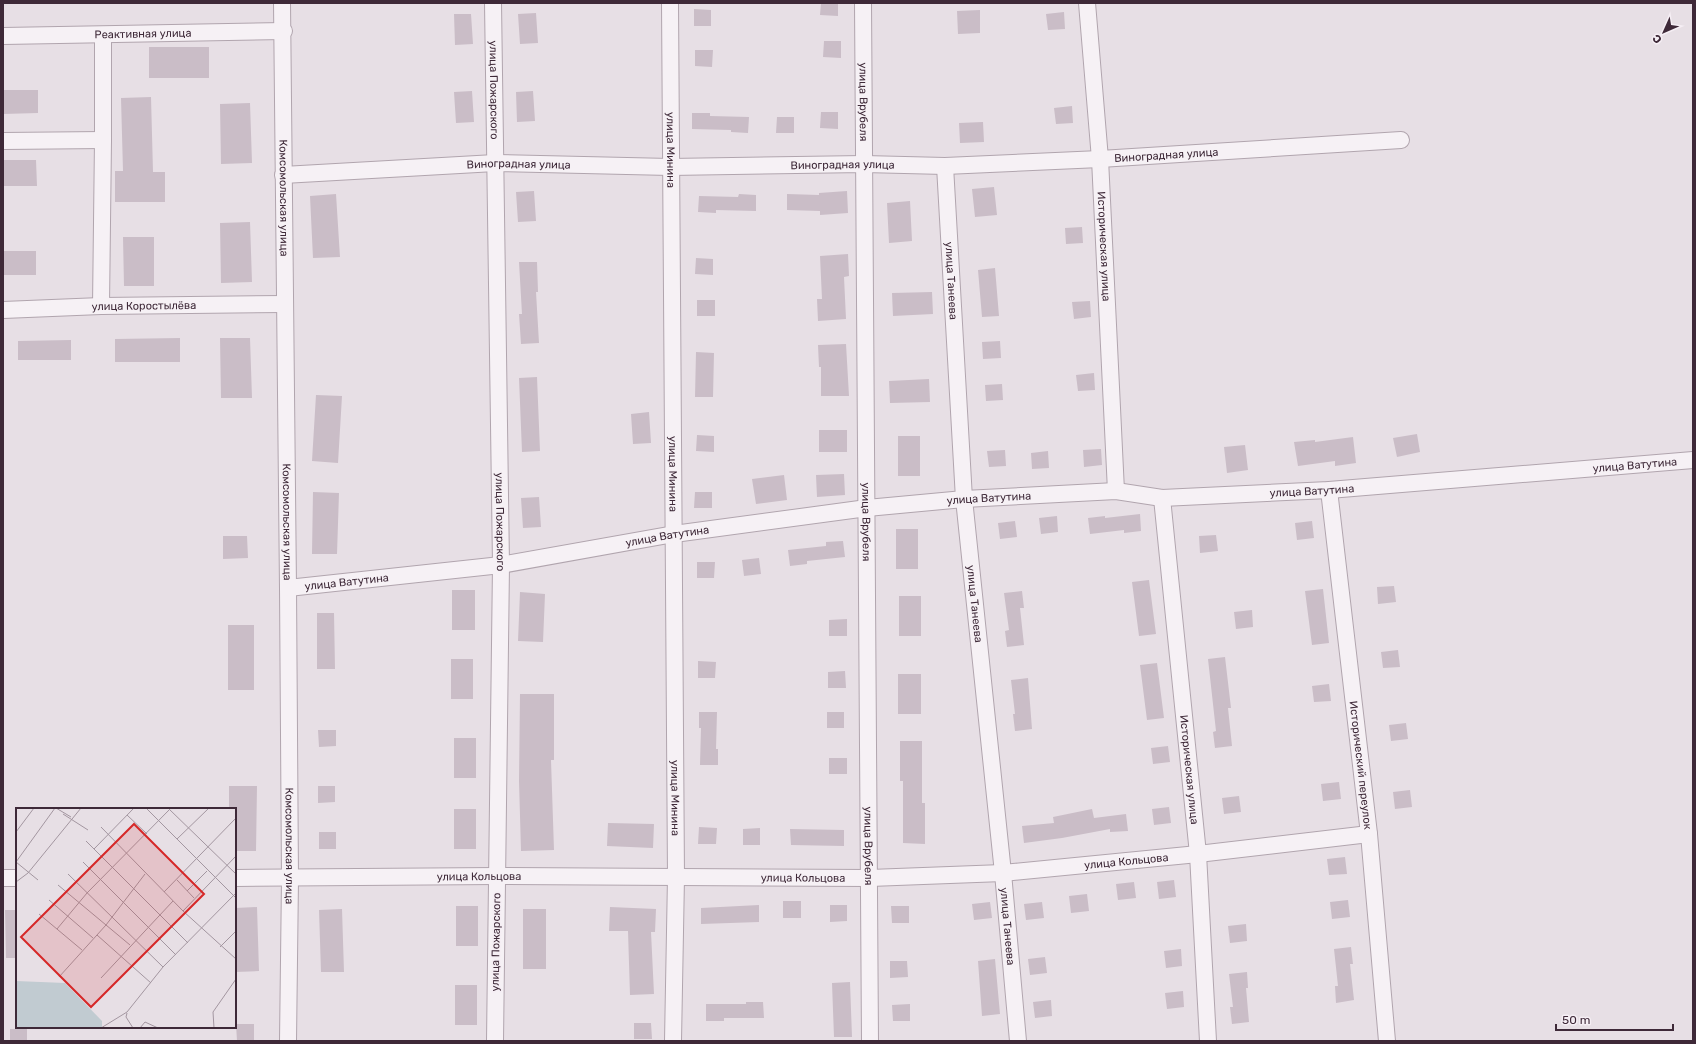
<svg xmlns="http://www.w3.org/2000/svg" width="1696" height="1044" viewBox="0 0 1696 1044" font-family="Rubik,sans-serif">
	<rect width="100%" height="100%" fill="#e7dfe5"/>
	<path fill="#cabdc7" d="M821,3H838V16L820,15Z
		M694,9L711,10V26H694Z
		M980,10V33L958,34L957,11Z
		M1064,12L1065,29L1048,30L1046,14Z
		M536,13L538,43L520,44L518,14Z
		M454,14H471L473,44L455,45Z
		M824,41H841V58L823,57Z
		M149,47H209V78H149Z
		M695,50H713L712,67L695,66Z
		M3,90H38V113L3,114Z
		M472,91L474,122L456,123L454,92Z
		M533,91L535,121L517,122L516,92Z
		M151,97L153,172H165V202H115V171H123L121,98Z
		M250,103L252,163L221,164L220,104Z
		M1072,106L1073,123L1056,124L1054,108Z
		M821,112H838V129L820,128Z
		M692,113H710V116L749,117L748,133L731,132V130L692,129Z
		M777,117H794V133H776Z
		M983,122L984,142L960,143L959,123Z
		M3,160H36L37,186H3Z
		M994,187L997,215L975,217L972,189Z
		M534,191L536,221L518,222L516,192Z
		M847,191L848,213L820,215V211L787,210V194L819,195V193Z
		M336,194L340,257L313,258L310,196Z
		M739,194L756,195V211L716,210V213L698,212L699,196L738,197Z
		M910,201L912,241L889,243L887,203Z
		M250,222L252,282L221,283L220,223Z
		M1082,227L1083,243L1066,244L1065,228Z
		M123,237H154V286H124Z
		M3,251H36V275H3Z
		M848,254L849,276L844,277L846,319L818,321L817,299H822L820,256Z
		M696,258L713,259V275L695,274Z
		M519,262H537L538,292H536L539,343L521,344L519,314H522Z
		M995,268L999,316L982,317L978,270Z
		M932,292L933,314L893,316L892,293Z
		M697,300H715V316H697Z
		M1090,301L1091,317L1074,319L1072,302Z
		M180,338V362H115V339Z
		M220,338H250L252,398H221Z
		M71,340V360H18V341Z
		M1000,341L1001,358L983,359L982,342Z
		M846,344L849,396H821V367H819L818,345Z
		M696,352L714,353L713,397H695Z
		M1094,373L1095,390L1078,391L1076,375Z
		M537,377L540,451L522,452L519,378Z
		M929,379L930,402L890,403L889,381Z
		M1002,384L1003,400L986,401L985,385Z
		M316,395L342,396L338,463L312,461Z
		M649,412L651,443L633,444L631,414Z
		M819,430H847V452H819Z
		M1417,434L1420,452L1397,457L1393,438Z
		M697,435L714,436V452L696,451Z
		M898,436H920V476H898Z
		M1353,437L1356,463L1335,466V461L1298,466L1294,442L1315,440V442Z
		M1245,445L1248,470L1227,473L1224,447Z
		M1101,449L1102,465L1084,467L1083,450Z
		M1005,450L1006,466L989,467L987,451Z
		M1048,451L1049,468L1032,469L1031,453Z
		M844,474L845,495L817,497L816,475Z
		M784,475L787,500L756,504L752,479Z
		M313,492L339,493L337,554H312Z
		M695,492H712V508H694Z
		M539,497L541,527L523,528L521,498Z
		M1140,514L1141,531L1124,533V530L1090,534L1088,518L1105,516V518Z
		M1057,516L1058,532L1041,534L1039,518Z
		M1015,521L1017,537L1000,539L998,523Z
		M1312,521L1314,538L1297,540L1295,523Z
		M896,529H918V569H896Z
		M1216,535L1218,551L1200,553L1199,536Z
		M223,536H247L248,558L223,559Z
		M843,541L845,557L807,561V564L790,566L788,550L826,546V542Z
		M759,558L761,574L744,576L742,560Z
		M697,562H715L714,578H697Z
		M1149,580L1156,634L1139,636L1132,582Z
		M1394,586L1396,602L1378,604L1377,587Z
		M1323,589L1329,643L1312,645L1305,591Z
		M452,590H475V630H452Z
		M1022,591L1024,608H1020L1024,645L1007,647L1005,631L1009,630L1004,593Z
		M520,592L545,594L543,642L518,641Z
		M899,596H921V636H899Z
		M1252,610L1253,627L1236,629L1234,612Z
		M317,613H334L335,669H317Z
		M847,619V636H829V620Z
		M228,625H254V690H228Z
		M1398,650L1400,667L1383,668L1381,652Z
		M1225,657L1231,708H1228L1232,746L1215,748L1213,732L1216,731L1208,659Z
		M451,659H473V699H451Z
		M698,661L716,662L715,678H698Z
		M1157,663L1164,718L1147,720L1140,665Z
		M845,671L846,688H828V672Z
		M898,674H921V714H898Z
		M1028,678L1032,729L1015,731L1013,714H1015L1011,680Z
		M1329,684L1331,701L1314,702L1312,686Z
		M520,694H554V760H551L554,850L521,851L519,781Z
		M699,712H717L716,749H718V765H700L701,728H699Z
		M827,712H844V728H827Z
		M1406,723L1408,739L1391,741L1389,725Z
		M318,730H336V746L319,747Z
		M454,738H476V778H454Z
		M900,741H922V803H925V844L903,843V781H900Z
		M1168,746L1170,762L1153,764L1151,748Z
		M829,758H847V774H829Z
		M1339,782L1341,799L1323,801L1321,784Z
		M229,786H257L256,851H235V809H229Z
		M318,786H335V802L318,803Z
		M1410,790L1412,807L1395,809L1393,792Z
		M1239,796L1241,812L1224,814L1222,798Z
		M1169,807L1171,823L1154,825L1152,809Z
		M454,809H476V849H454Z
		M1092,809L1094,818L1126,814L1128,831L1110,832V829L1062,838L1024,843L1022,826L1054,823L1053,817Z
		M608,823L654,824L653,848L607,846Z
		M699,827L717,828L716,844H698Z
		M760,828V845H743V829Z
		M790,829L844,830V846L791,845Z
		M319,832H336V849H319Z
		M1345,857L1347,874L1329,875L1327,859Z
		M1174,880L1176,897L1159,899L1157,882Z
		M1134,882L1136,898L1118,900L1116,884Z
		M1087,894L1089,911L1071,913L1069,896Z
		M1348,900L1350,917L1332,919L1330,902Z
		M783,901H801V918H783Z
		M990,902L992,918L974,920L972,904Z
		M1042,902L1044,918L1026,920L1024,904Z
		M759,905V922L701,924V908Z
		M830,905H847V921L830,922Z
		M456,906H478V946H456Z
		M891,906H909V923H892Z
		M257,907L259,971L235,972V908Z
		M610,907L656,909L655,932H651L654,994L630,995L628,931H609Z
		M342,909L344,972H321L319,910Z
		M523,909H546V969H523Z
		M5,910H17V958H6Z
		M1246,924L1247,941L1230,943L1228,926Z
		M1351,947L1353,964H1350L1354,1000L1336,1003L1335,986H1338L1334,949Z
		M1181,949L1182,966L1166,968L1164,951Z
		M1045,957L1047,973L1030,975L1028,959Z
		M995,959L1000,1014L982,1016L978,961Z
		M890,961H907L908,977L890,978Z
		M1247,972L1248,988H1246L1249,1022L1232,1024L1230,1007H1233L1229,974Z
		M850,982L852,1037H834L832,983Z
		M455,985H477V1025H455Z
		M1183,991L1184,1007L1167,1009L1165,993Z
		M1051,1000L1052,1016L1035,1018L1033,1002Z
		M746,1002H763L764,1018H724V1021H706V1004H746Z
		M910,1004V1021H893L892,1005Z
		M634,1023H651L652,1039H634Z
		M236,1024H254V1040L237,1041Z
		M10,1029H27V1041H10Z"/>
	<g fill="none" stroke-linecap="round" stroke-linejoin="round">
		<defs>
			<g id="street">
				<path id="s1" d="M282,3L288,588L290,879L288,1041"/>
				<path id="s2" d="M493,3L501,565L495,1041"/>
				<path id="s3" d="M670,3L676,877L673,1041"/>
				<path id="s4" d="M863,3L870,1041"/>
				<path id="s5" d="M1087,3L1100,159L1116,491"/>
				<path id="s6" d="M3,36L284,31"/>
				<path d="M3,141L103,140"/>
				<path id="s7" d="M945,166L964,499L1003,873L1018,1041"/>
				<path id="s8" d="M283,175L495,163L670,167L864,164L945,166L1100,159L1401,140"/>
				<path d="M101,306L103,140V35"/>
				<path id="s9" d="M3,310L101,306L285,304"/>
				<path id="s10" d="M1329,490L1369,834L1387,1041"/>
				<path id="s11" d="M1162,498L1198,854L1208,1041"/>
				<path id="s12" d="M288,588L501,565L674,534L867,508L964,499L1116,491L1162,498L1329,490L1693,460"/>
				<path d="M3,878H17"/>
				<path id="s13" d="M235,878L497,876L870,878L1003,873L1198,854L1369,834"/>
			</g>
		</defs>
		<use href="#street" stroke="#b1a5ae" stroke-width="18"/>
		<use href="#street" stroke="#f6f1f5" stroke-width="16"/>
	</g>
	<g text-anchor="middle" dominant-baseline="central" stroke-width="3.5" stroke-linejoin="round" paint-order="stroke">
		<g font-size="11" fill="#3e2938" stroke="#f5eef4">
			<text stroke="none"><textPath href="#s6" startOffset="140">Реактивная улица</textPath></text>
			<text stroke="none"><textPath href="#s2" startOffset="87">улица Пожарского</textPath></text>
			<text stroke="none"><textPath href="#s4" startOffset="99">улица Врубеля</textPath></text>
			<text stroke="none"><textPath href="#s3" startOffset="147">улица Минина</textPath></text>
			<text stroke="none"><textPath href="#s8" startOffset="884">Виноградная улица</textPath></text>
			<text stroke="none"><textPath href="#s8" startOffset="236">Виноградная улица</textPath></text>
			<text stroke="none"><textPath href="#s8" startOffset="560">Виноградная улица</textPath></text>
			<text stroke="none"><textPath href="#s1" startOffset="195">Комсомольская улица</textPath></text>
			<text stroke="none"><textPath href="#s5" startOffset="244">Историческая улица</textPath></text>
			<text stroke="none"><textPath href="#s7" startOffset="115">улица Танеева</textPath></text>
			<text stroke="none"><textPath href="#s9" startOffset="141">улица Коростылёва</textPath></text>
			<text stroke="none"><textPath href="#s12" startOffset="1355">улица Ватутина</textPath></text>
			<text stroke="none"><textPath href="#s3" startOffset="471">улица Минина</textPath></text>
			<text stroke="none"><textPath href="#s12" startOffset="1031">улица Ватутина</textPath></text>
			<text stroke="none"><textPath href="#s12" startOffset="707">улица Ватутина</textPath></text>
			<text stroke="none"><textPath href="#s1" startOffset="519">Комсомольская улица</textPath></text>
			<text stroke="none"><textPath href="#s2" startOffset="519">улица Пожарского</textPath></text>
			<text stroke="none"><textPath href="#s4" startOffset="519">улица Врубеля</textPath></text>
			<text stroke="none"><textPath href="#s12" startOffset="383">улица Ватутина</textPath></text>
			<text stroke="none"><textPath href="#s12" startOffset="59">улица Ватутина</textPath></text>
			<text stroke="none"><textPath href="#s7" startOffset="439">улица Танеева</textPath></text>
			<text stroke="none"><textPath href="#s10" startOffset="277">Исторический переулок</textPath></text>
			<text stroke="none"><textPath href="#s11" startOffset="273">Историческая улица</textPath></text>
			<text stroke="none"><textPath href="#s3" startOffset="795">улица Минина</textPath></text>
			<text stroke="none"><textPath href="#s1" startOffset="843">Комсомольская улица</textPath></text>
			<text stroke="none"><textPath href="#s4" startOffset="843">улица Врубеля</textPath></text>
			<text stroke="none"><textPath href="#s13" startOffset="892">улица Кольцова</textPath></text>
			<text stroke="none"><textPath href="#s13" startOffset="244">улица Кольцова</textPath></text>
			<text stroke="none"><textPath href="#s13" startOffset="568">улица Кольцова</textPath></text>
			<text stroke="none"><textPath href="#s7" startOffset="763">улица Танеева</textPath></text>
			<text transform="translate(496 942) rotate(-89)">улица Пожарского</text>
		</g>
	</g>
	<g transform="translate(16 808)">
		<rect width="220" height="220" fill="#e7dfe5"/>
		<path d="M0,173L49,175L86,213V220H0Z" fill="#c1cbd1"/>
		<path fill="none" stroke="#a396a0" stroke-width="1" d="M40,0L55,9M130,0L220,90M153,1L220,66M47,6L72,22M111,7L131,26M85,19L167,103L220,151M0,24L18,0M161,31L193,0M70,33L172,135M78,41L118,0M0,54L39,0M0,54L22,72M67,54L160,147M52,66L147,159M161,72L178,90M0,74L12,65L65,0M42,77L114,137M171,83L191,63M148,84L220,10M33,92L77,130M167,103L220,48M23,106L66,142M41,121L71,85L155,0M81,127L135,175M204,139L220,123M43,169L90,117L129,66M85,170L157,93M111,205L110,209L117,220M85,220L111,204L147,159L220,85M124,220L129,214L142,220M198,220L197,204L220,171"/>
		<path fill="#d62828" fill-opacity="0.15" stroke="#d62828" stroke-width="2" d="M118,16L188,86L75,199L5,129Z"/>
		<rect width="220" height="220" fill="none" stroke="#3e2938" stroke-width="2"/>
	</g>
	<rect width="1696" height="1044" fill="none" stroke="#3e2938" stroke-width="8"/>
	<g transform="translate(1664 32) rotate(225)" stroke="#f5eef4" stroke-width="3" paint-order="stroke">
	<path d="M0-3L7 15L0 10L-7 15Z" fill="#3e2938"/>
	<text y="-6" font-size="11" font-weight="bold" text-anchor="middle" fill="#3e2938">С</text>
	</g>
	<path d="M1556 1024v6h117v-6" fill="none" stroke="#3e2938" stroke-width="2"/>
	<text x="1562" y="1024" font-size="12" fill="#3e2938" stroke="#f5eef4" stroke-width="3" paint-order="stroke">50 m</text>
</svg>
